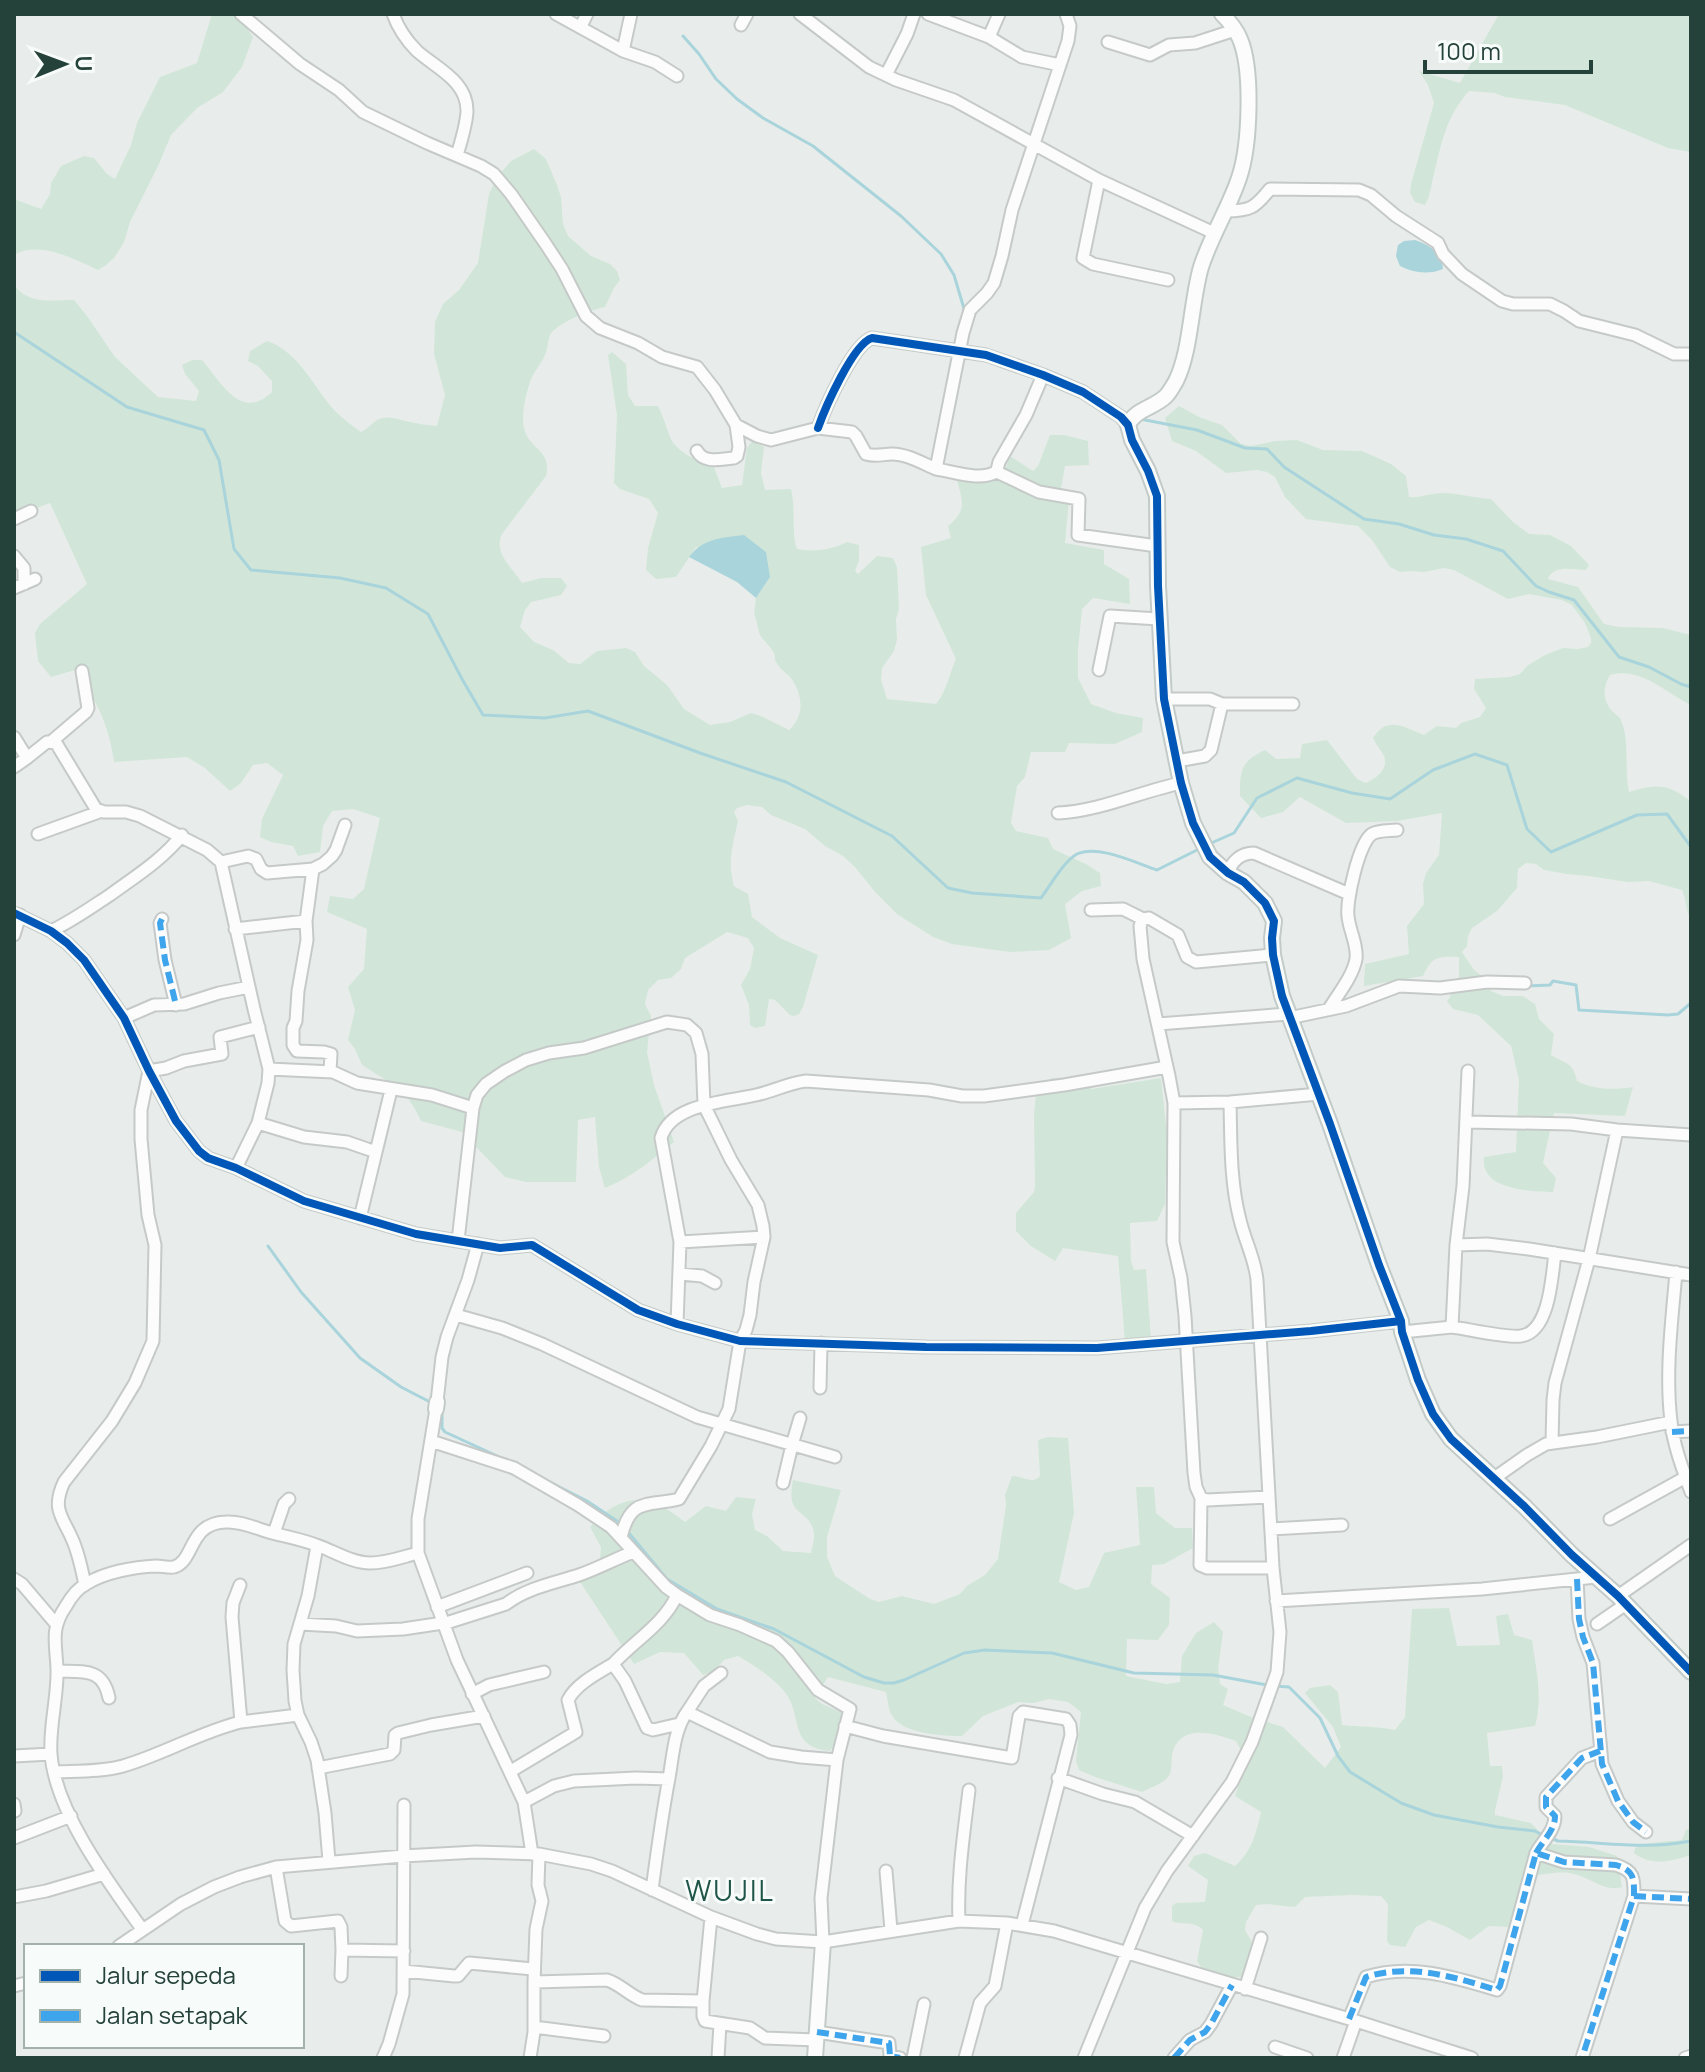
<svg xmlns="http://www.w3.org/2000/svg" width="1705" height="2072" viewBox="0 0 1705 2072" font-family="Manrope,sans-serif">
	<rect width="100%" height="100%" fill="#e8edeb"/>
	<path fill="#d1e6d8" d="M212,14H232L245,25L253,37L242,67L223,92L197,108L171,135L159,164L130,222L124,242L114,258L106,265L98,270C75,259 38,240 14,255V199L41,209L50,194L51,183L61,166L84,156L94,158L107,174L115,179L131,145L137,123L160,77L197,63Z
		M1499,14H1691V152L1668,148L1565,105L1505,97L1495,93L1469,91C1446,117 1442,141 1434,174C1431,185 1431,195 1425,205L1415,202L1410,193L1411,184L1434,103L1428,85L1419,71L1460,83Z
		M534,149L546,159L557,185L561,197L563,224L568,236L591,256L610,264L617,271L620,280L614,288L605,307C590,310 566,320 554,330C547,335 549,345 546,352C543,362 535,370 531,379C526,393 521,414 524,428C529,450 552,449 546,476L502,534C493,553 512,567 522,583L541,578H561L567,586L561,595L531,602L525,610L520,627L534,642L553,650L569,663L580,664L597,651L626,648L635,652L644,666L667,685L684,709L710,725L730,722L751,713L761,716L789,730C805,716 803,695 791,678C787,673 781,670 778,665C772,656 777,663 774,653C771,647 766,643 762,638C757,631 758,622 754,614L756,598L770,577L696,547L676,577L656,579L646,570L648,548L658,513L649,499L620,489L614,483L617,415L608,355L612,352L626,364L628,395L635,406H658C663,416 666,426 670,437C677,453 697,461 713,465L722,488L742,485L747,448L752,441L764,447L761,473L765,490L791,489C796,509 791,532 797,549C813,552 832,550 847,542L859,545V561L855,571L858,574L877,556L893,558L897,567L899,609L896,619L897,640L894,651L882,668L881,680L887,699L936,704C947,691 949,674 956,659L926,595L921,547L951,538L948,526C968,509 962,502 957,479L1001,481L1010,456L1033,471L1038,466L1050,435H1064L1088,441L1089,465L1065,466L1060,494L1069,501L1065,543L1104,550V564L1129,579L1130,604L1093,598L1082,609L1078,650V678L1091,704L1116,713L1143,718L1142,732L1115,744L1069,743L1065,752H1031L1025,777L1017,786L1011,823L1016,831L1048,838L1053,849L1086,864L1100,873L1101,886L1082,891L1065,904L1071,938L1049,950L1010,952L952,944L933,937L897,914L876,893L854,866L843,856L825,846L805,829L771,815L762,807L747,805L737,808L734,812L738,821C733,843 727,863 734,886L748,894L752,917L780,938L818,955L803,1007L799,1014L794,1016L790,1015L775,1000L769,999L765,1026L755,1028L750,1025L749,1005L741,985L750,969L754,948L748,938L727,932L685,958L681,969L671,978L658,980L648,990L645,1004L651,1016L647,1052L654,1085L674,1142C653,1159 631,1178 605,1188L599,1167L595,1117L578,1120L576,1182H526L505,1177L462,1132L421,1121L415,1109L403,1091L362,1065L355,1049L348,1040L355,1010L348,987L364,969L367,929L327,912L330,896L353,899L364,889L380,818L353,809L332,811L323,826L320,852L298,856L293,846L271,842L260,837L262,819L283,775L267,763L253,765L241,783L230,791L205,768L187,757L114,762C109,725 97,701 75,670L51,677L38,661L35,633L40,624L87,584L50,503L14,516V285C29,305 51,300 74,300L87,316L115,357L158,397L196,401L199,391L185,374L182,365L192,360H202C221,382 241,422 272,392V381L258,366L248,361L250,351L267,341C300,352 314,389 336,412C343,419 353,426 361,432C367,429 371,424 377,420C388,414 399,420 410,422C419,424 428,425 437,426L445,395L434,354L435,322L443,304L459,290L478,263L489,194L497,177L511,161Z
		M1179,406L1199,417L1222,425L1241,444L1251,446L1275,441L1297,440L1323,450L1362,451L1391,464L1406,476L1409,497C1421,498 1431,493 1443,493C1457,493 1476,498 1491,499L1513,522L1529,534L1550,535L1571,546L1589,565L1586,570C1573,570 1554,564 1548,579L1578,587L1604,624L1619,627L1663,628L1691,635V705C1666,693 1640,666 1610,675C1603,687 1602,699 1612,711C1614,713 1620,717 1621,720C1630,740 1624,771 1629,792C1655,784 1669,783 1691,802V919C1685,910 1687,901 1682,890L1649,881L1628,882L1588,876L1567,874L1544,870L1536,864L1526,863L1518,869L1517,888L1497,911L1472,928L1468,936L1467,946L1462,952L1474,970L1482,976L1491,991L1503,996H1523L1535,1004L1539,1019L1554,1034L1551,1055C1565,1064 1573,1061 1577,1081C1594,1090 1615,1090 1633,1087L1625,1116L1554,1113L1543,1163L1556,1178L1553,1192C1529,1191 1480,1190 1484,1157L1516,1152L1519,1080L1511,1046L1478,1015L1453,1009L1447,1001L1450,997L1453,983L1459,980V957C1438,956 1432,956 1423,976L1364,986L1365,964L1409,954L1407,926L1424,904L1423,884L1426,873L1439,855L1442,813L1397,821L1346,823L1300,797L1283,812L1261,818L1240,796C1240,770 1240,762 1265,750L1276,759L1300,758L1302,744L1327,740L1357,779L1366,783C1376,778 1389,770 1384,756C1381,750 1376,745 1373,738C1387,715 1404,727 1424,735L1437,726L1456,728L1461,723L1480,717L1486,708L1474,689L1475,679L1510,677L1520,674L1527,666L1545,655L1563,648L1578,649L1588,647L1591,643V638L1585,623L1572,605L1562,600L1529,594L1508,599L1454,570L1444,568L1424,572L1410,571L1400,572L1390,567L1372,540L1358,526L1306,519L1285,497L1275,477L1267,472L1257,470L1226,473L1196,451L1172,441L1165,418Z
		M1089,1077L1091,1089L1161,1078L1167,1135L1165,1204L1157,1221L1130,1223L1131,1261L1134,1270L1146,1269L1151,1339L1125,1341L1118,1256L1063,1248L1055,1261L1031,1246L1016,1231V1213L1034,1192L1035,1187L1034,1115L1037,1084L1053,1078Z
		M1048,1437L1068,1438L1074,1513L1059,1582L1076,1590L1089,1587L1104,1553L1140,1545L1136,1487H1154L1156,1513L1175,1528H1192L1193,1548L1164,1564L1152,1565L1151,1584L1170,1598L1169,1625L1158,1640L1127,1639L1126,1676L1166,1684L1180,1682L1182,1656L1196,1633L1214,1622L1223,1632L1218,1669L1220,1684L1228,1689L1223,1705L1251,1717L1283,1727L1325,1768L1341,1747L1333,1727L1305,1693L1310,1688L1330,1685L1338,1692L1342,1725C1360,1727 1377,1726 1395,1730L1405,1717L1412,1609L1449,1608L1457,1646L1500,1645L1496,1616L1508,1614L1514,1635L1532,1640C1536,1669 1543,1698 1535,1726L1487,1733L1490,1766H1502L1503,1777L1495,1810V1815L1531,1823L1551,1844L1589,1847L1617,1856L1622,1887C1606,1893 1589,1877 1574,1874C1560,1870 1543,1875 1529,1876L1508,1927L1489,1926L1470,1940L1447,1927L1429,1920L1416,1927L1405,1947L1390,1945L1387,1941L1388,1904L1381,1896L1351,1895L1305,1897L1295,1907C1281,1906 1270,1903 1256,1905L1246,1922L1245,1930L1253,1944L1247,1968L1241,1977H1228L1204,1971L1197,1961L1203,1930C1194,1920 1183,1926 1172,1921V1906L1176,1903L1205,1902L1208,1880L1188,1866L1194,1856L1205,1853L1235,1866C1252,1851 1256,1834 1261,1812L1235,1796L1247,1761L1236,1741C1214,1733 1178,1722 1172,1756C1171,1765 1173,1774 1165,1780C1159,1785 1149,1788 1142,1792L1095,1777L1079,1770L1076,1761L1081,1712L1068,1702L1049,1699L1034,1703L1018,1702L983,1716L962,1736C944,1736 904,1734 893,1717C888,1711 888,1700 886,1692L828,1677L815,1698L822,1704L843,1713L837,1741L830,1751C787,1747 804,1715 784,1691C771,1676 755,1666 738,1656L724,1660L713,1672L703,1675L684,1653L660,1652L634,1664L573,1571L600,1560L601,1547L590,1527C598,1520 606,1510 615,1506C643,1492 663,1505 685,1522L706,1506L726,1511L736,1497L756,1499L752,1514L755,1530L767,1536L783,1551L811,1553C812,1547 815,1539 814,1533C809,1506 785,1520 793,1480L841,1490L827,1537V1557L835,1576L870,1599L879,1602L902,1596L934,1604L960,1594L967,1586L985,1575L998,1559L1006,1505L1005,1495L1012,1476C1023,1476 1032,1485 1040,1476L1038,1440Z
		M1691,1828V1855C1672,1861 1652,1867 1634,1853L1635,1848C1649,1841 1667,1842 1682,1840L1686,1830Z"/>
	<path fill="#a9d4db" d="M1415,240C1429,245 1442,252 1443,269C1429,275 1413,273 1400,266L1396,256L1398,245L1404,241Z
		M744,535L766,552L770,577L756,598L737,582L689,557C703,538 722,538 744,535Z"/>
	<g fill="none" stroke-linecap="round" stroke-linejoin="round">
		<path stroke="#a9d4db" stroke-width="3" d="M683,36L699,54L716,79L737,99L763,118L813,146L901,216L941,254L954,275L965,312
			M14,332L127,407L204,430L219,460L234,549L251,570L340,578L386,588L428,614L462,679L483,715L545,718L588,711L700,753L786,782L892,836L948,888L972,893L1041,898C1050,886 1064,861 1077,854C1098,844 1136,863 1157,870L1199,849
			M1140,419L1197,430L1245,448L1267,449L1284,467L1364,519L1399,524L1434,535L1466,539L1503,551L1536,586L1549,592L1574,600L1619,657L1649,667L1681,684L1691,687
			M1209,844L1234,833L1257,798L1297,778L1352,793L1390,799L1433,770L1475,754L1507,765L1527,829L1551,852L1637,815L1667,814L1691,847
			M1527,986L1550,985L1553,981L1576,985L1579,1010L1668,1015L1678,1014L1691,1003
			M268,1246L301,1292L360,1358L401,1387L430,1402
			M442,1410V1428L445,1432L508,1461
			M540,1477L587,1501L620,1523
			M628,1532L667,1579L717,1609L774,1629L864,1677L884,1683H894L904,1680L964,1653L985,1650L1052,1653L1134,1673L1213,1675L1267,1685
			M1274,1686L1289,1687L1320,1718L1338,1756L1350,1772L1401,1803L1434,1815L1498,1827L1535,1831L1544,1836
			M1551,1838L1558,1841C1605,1842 1644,1850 1691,1841"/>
		<defs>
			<path id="street" d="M241,14L300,64L339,90L363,112L427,143L481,166L494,174L511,194L545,243L562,269L586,316L600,328L638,343L662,357L697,367L715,390L736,425L757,436L771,440L818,428L852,432L856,436L866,454C876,457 883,454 892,454C907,454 922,463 936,469
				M393,14C398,28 406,40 417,51C436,68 468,81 467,112C466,126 461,142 457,155
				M556,14L623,51
				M631,14L623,51L655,62L677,76
				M800,14L869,67L896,80L954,100L1099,180L1214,233
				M928,14L989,37L1022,57L1060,65
				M741,25L747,14
				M581,26L587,14
				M989,37L999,14
				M1108,42L1150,55L1169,45L1195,43L1235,30
				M886,75L907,34L914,14
				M1099,180L1083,258L1093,264L1168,280
				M1226,211C1250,211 1255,208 1270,189L1359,190L1371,195L1396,216L1438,243L1443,254L1462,274L1502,301L1513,304H1550L1564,311L1579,321L1635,335L1674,354H1691
				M1043,375L1026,415L999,462L997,470L999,473L1039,492L1079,499L1078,535L1157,546
				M818,428C825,408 853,344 872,338L986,355L1043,375L1083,392L1121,417L1128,425
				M697,451C704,464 721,459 734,458L737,456L739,447L736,425
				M998,471C980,482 956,472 936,469L963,333L970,310L987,293L994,283L1002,256L1012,210L1068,41L1070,26L1066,14
				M14,519L31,511
				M14,556L24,568V584
				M14,588L35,579
				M1099,670L1110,616L1159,619
				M1164,699H1210L1222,704H1293
				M14,737L27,758L14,767
				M52,741L86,712L88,708L82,671
				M27,758L47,742L56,743L96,809L104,812H126L140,816L207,850L221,862L254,1009L269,1069L268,1083L258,1123L236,1168
				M1177,761L1205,756L1211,750L1222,704
				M1058,813C1100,811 1139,792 1181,783
				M38,834L99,812
				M221,862L248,856L256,859L261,869L267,873L313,869L323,864L332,856L336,850L345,825
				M1228,873C1232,861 1241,853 1254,853L1349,894
				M1091,910L1123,909L1143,919L1149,918L1178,935L1187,957L1196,962L1273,955
				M14,913L51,931L67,943L84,960L124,1018L149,1071L176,1121L199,1151L208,1158L236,1168L304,1201L416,1234L500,1248L532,1245L638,1310L677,1324L740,1341L926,1347L1097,1348L1311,1331L1401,1321
				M162,919L160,923L165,960L176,1005
				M1143,919L1140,926L1143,959L1169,1076L1174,1103L1173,1242L1181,1278L1185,1316L1194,1473L1196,1487L1201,1498L1207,1500L1269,1497
				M306,921L313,869
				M235,929L306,921L307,940L298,991L296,1021L293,1028V1045L297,1051L324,1052L331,1054L330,1071
				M51,931C72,921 90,908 110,895C136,876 162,860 182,835
				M14,935L20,915
				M1329,1009C1338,994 1353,976 1356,959C1358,945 1349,930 1348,916C1346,901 1359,842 1372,834C1379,830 1389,831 1397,830
				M124,1018L154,1005L184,1004L219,993L249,987
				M1289,1018L1346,1006L1399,986L1440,988L1487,982L1525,983
				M1158,1024L1288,1014
				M269,1069L333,1072L357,1083L432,1095L473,1108
				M1174,1103L1230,1102L1319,1094
				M1466,1122L1571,1124L1617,1130
				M258,1123L304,1137L347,1142L376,1152L360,1218
				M376,1152L391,1090
				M458,1241L473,1108L477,1095L486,1084L505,1071L526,1060L549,1053L584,1048L667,1022L687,1025L696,1033L702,1054L704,1105L731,1160L758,1205L763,1226L764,1237L754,1282L750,1315L746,1330L740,1341L729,1409L711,1446L679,1499C646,1507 631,1497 621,1537
				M680,1242L764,1237
				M1456,1245L1463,1186L1468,1071
				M1676,1272C1672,1320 1665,1372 1671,1421C1673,1444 1683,1470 1691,1492
				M680,1274L702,1276L715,1283
				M456,1315L502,1328L542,1344L697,1417L835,1457
				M677,1324L680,1242L661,1138C671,1103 727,1102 756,1095C774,1091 789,1083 806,1081L929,1090L962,1096H984L1064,1085L1167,1067
				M1452,1327C1468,1329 1506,1338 1521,1336C1550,1332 1552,1275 1555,1253
				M1402,1332L1452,1327L1456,1245L1487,1244L1529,1249L1691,1275
				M820,1388L821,1343
				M437,1402L442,1357L447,1337L468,1280L478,1244
				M436,1409L418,1519V1553L457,1660L524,1802L532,1854
				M1672,1432L1691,1431
				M431,1441L514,1468L578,1505L611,1527L666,1587L677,1595L710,1615L740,1625L776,1641L788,1652L818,1690L850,1709L837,1760
				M1552,1442L1553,1400L1555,1383L1589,1259L1617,1130L1691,1135
				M1493,1479L1527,1455L1546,1444L1597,1437L1671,1422
				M783,1483L792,1445L800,1418
				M1201,1498L1200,1565L1207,1568H1273
				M1610,1519L1686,1477
				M1271,1529L1342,1525
				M274,1533L284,1504L289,1499
				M317,1546L308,1596L294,1644L293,1670L295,1701L298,1715L311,1742L317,1760L325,1813L329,1861
				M14,1579L22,1584L56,1624
				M1577,1579L1579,1619L1583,1637L1593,1663L1602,1764L1618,1801L1633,1822L1646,1832
				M85,1585C82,1570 79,1555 73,1541C63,1517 51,1510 64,1482L112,1421L135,1383L153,1341L155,1245L148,1215L141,1139V1110L149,1071L166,1068L184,1061L222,1054L220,1037L259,1027
				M240,1585L233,1603L232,1617L241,1722L298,1715
				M1618,1596L1691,1545
				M1276,1601L1482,1589L1596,1577
				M437,1607L527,1573
				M300,1624L336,1626L357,1631L403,1629L443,1623
				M443,1624L506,1604C527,1588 554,1583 579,1575C597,1569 615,1559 633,1552
				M1597,1624L1626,1604
				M613,1664C634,1641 664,1624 677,1595
				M57,1671C83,1672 103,1667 109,1698
				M472,1694L489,1685L544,1672
				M687,1712L704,1686L721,1673
				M845,1726L883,1736L1012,1758L1019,1716L1023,1712L1066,1719L1070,1725L1071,1735L1022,1925
				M14,1756L51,1754
				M318,1768L390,1754L394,1750L395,1735L398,1733L431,1725L484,1716
				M511,1771L576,1732L568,1700C576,1684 598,1673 613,1664L625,1681L647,1728L653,1730L679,1724
				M55,1772C77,1771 102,1772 123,1766C164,1754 200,1732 241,1722
				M1058,1778L1103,1794L1135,1802L1193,1836
				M524,1802L554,1786L574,1781L636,1778L669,1779
				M14,1804L15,1811
				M14,1838L71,1816
				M1536,1853C1543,1840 1555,1831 1555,1816L1546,1807V1797L1582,1758L1600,1751
				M539,1854L538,1885L542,1901L536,1929L534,1982L607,1980C620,1984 629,1995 642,2000L703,2001L711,1917
				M276,1867L285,1921L291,1926L338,1921L341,1927L342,1950L404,1951
				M886,1871L891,1930
				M652,1890C657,1852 662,1815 669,1778C673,1756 674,1730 687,1712L770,1752L801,1757L837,1760L821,1898L823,1942
				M1634,1896L1691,1899
				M14,1897L46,1891L104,1874
				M959,1921C957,1877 964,1833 969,1790
				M142,1929C109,1883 55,1811 51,1754C49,1726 58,1697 57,1669C56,1643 50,1629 66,1606C71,1597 77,1589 86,1584C105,1572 134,1567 156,1566C162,1566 169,1568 174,1567C195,1561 188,1523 226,1522C242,1521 257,1529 272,1533C288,1537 304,1540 319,1546C335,1552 353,1563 370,1563C387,1563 402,1557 418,1553
				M119,1946L181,1904L214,1887L240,1877L276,1867L403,1856L476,1852L539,1854L591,1864L612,1871L711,1917L757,1934L776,1939L823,1942L959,1921L1007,1923L1054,1931L1356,2021L1472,2058
				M404,1971L454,1976H458L469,1963L533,1969
				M341,1976L342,1950
				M14,1986L26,1983
				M1245,1989L1261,1938
				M703,2001V2016L705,2021L750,2028L765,2038L816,2040
				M1349,2019L1366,1977C1410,1963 1454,1977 1497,1990L1500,1986L1536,1853L1564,1862L1616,1865C1635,1871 1634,1879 1634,1896L1582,2058
				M534,2027L604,2036
				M817,2032L889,2043L890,2056L900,2058
				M1275,2047L1307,2058
				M383,2058L389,2044L403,1994L404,1805
				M530,2058L534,2032V1982
				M718,2058L720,2024
				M913,2058L924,2004
				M965,2058L980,2003L995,1986L1007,1923
				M1084,2058L1145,1908L1167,1871L1232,1782L1252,1742L1277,1672L1280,1632L1273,1568L1257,1280C1255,1259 1245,1241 1240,1220C1230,1182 1231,1141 1230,1102
				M1174,2058L1190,2040L1205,2032L1211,2024L1232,1985
				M1343,2058L1356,2021
				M1685,2058L1691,2056"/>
			<path id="secondary" d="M1222,14C1229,21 1236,29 1240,39C1253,70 1250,146 1239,178C1229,208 1211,236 1201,267C1191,301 1191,351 1176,381C1173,386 1170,392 1166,396C1154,408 1135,409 1128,425L1132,440L1148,471L1157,496L1158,586L1164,699L1181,783L1193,823L1210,857L1228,873L1244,882L1265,903L1274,921L1272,938L1273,955L1282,996L1330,1124L1379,1265L1401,1321L1402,1332L1418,1380L1433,1414L1451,1439L1524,1506L1572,1555L1618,1596L1691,1672
				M436,1409L437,1402
				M815,2058L823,1942"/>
		</defs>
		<use href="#street" stroke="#c5cac8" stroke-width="15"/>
		<use href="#secondary" stroke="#c3cbc8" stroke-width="18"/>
		<use href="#street" stroke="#fcfcfc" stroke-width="11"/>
		<use href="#secondary" stroke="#fcfcfc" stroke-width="14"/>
		<path stroke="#3ea4ec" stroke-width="6" stroke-dasharray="12 6" stroke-linecap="butt" d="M162,919L160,923L165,960L176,1005
			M1672,1432L1691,1431
			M1577,1579L1579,1619L1583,1637L1593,1663L1602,1764L1618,1801L1633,1822L1646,1832
			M1536,1853C1543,1840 1555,1831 1555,1816L1546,1807V1797L1582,1758L1600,1751
			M1634,1896L1691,1899
			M1349,2019L1366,1977C1410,1963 1454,1977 1497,1990L1500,1986L1536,1853L1564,1862L1616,1865C1635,1871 1634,1879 1634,1896L1582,2058
			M817,2032L889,2043L890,2056L900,2058
			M1174,2058L1190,2040L1205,2032L1211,2024L1232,1985"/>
		<defs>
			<path id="cycleway" d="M818,428C825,408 853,344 872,338L986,355L1043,375L1083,392L1121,417L1128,425L1132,440L1148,471L1157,496L1158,586L1164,699L1181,783L1193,823L1210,857L1228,873L1244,882L1265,903L1274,921L1272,938L1273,955L1282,996L1330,1124L1379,1265L1401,1321L1402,1332L1418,1380L1433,1414L1451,1439L1524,1506L1572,1555L1618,1596L1691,1672
				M14,913L51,931L67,943L84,960L124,1018L149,1071L176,1121L199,1151L208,1158L236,1168L304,1201L416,1234L500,1248L532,1245L638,1310L677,1324L740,1341L926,1347L1097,1348L1311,1331L1401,1321"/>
		</defs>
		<use href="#cycleway" stroke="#f7fbf9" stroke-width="13"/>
		<use href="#cycleway" stroke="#0057b8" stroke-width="8"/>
	</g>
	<g text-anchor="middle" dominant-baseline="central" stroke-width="6" stroke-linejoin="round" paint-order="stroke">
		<g font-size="28" letter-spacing="2" fill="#1f5548" stroke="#f7fbf9">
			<text x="730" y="1890">WUJIL</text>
		</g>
	</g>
	<rect width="1705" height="2072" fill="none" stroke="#24423a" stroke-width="32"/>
	<rect x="24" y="1944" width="280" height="104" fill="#f7fbf9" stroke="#a3b1ad" stroke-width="2"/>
	<rect x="40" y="1970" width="40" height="12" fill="#0057b8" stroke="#a3b1ad" stroke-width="2"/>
	<text x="96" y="1984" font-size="24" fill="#24423a">Jalur sepeda</text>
	<rect x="40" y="2010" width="40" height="12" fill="#3ea4ec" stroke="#a3b1ad" stroke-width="2"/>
	<text x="96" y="2024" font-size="24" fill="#24423a">Jalan setapak</text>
	<g transform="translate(64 64) rotate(89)" stroke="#f7fbf9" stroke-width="6" paint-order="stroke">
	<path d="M0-6L14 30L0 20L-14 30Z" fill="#24423a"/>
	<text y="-12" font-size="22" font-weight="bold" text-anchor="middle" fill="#24423a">U</text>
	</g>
	<path d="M1425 60v12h166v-12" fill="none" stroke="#24423a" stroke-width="4"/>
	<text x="1437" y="60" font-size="24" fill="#24423a" stroke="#f7fbf9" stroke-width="6" paint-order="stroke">100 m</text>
</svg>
